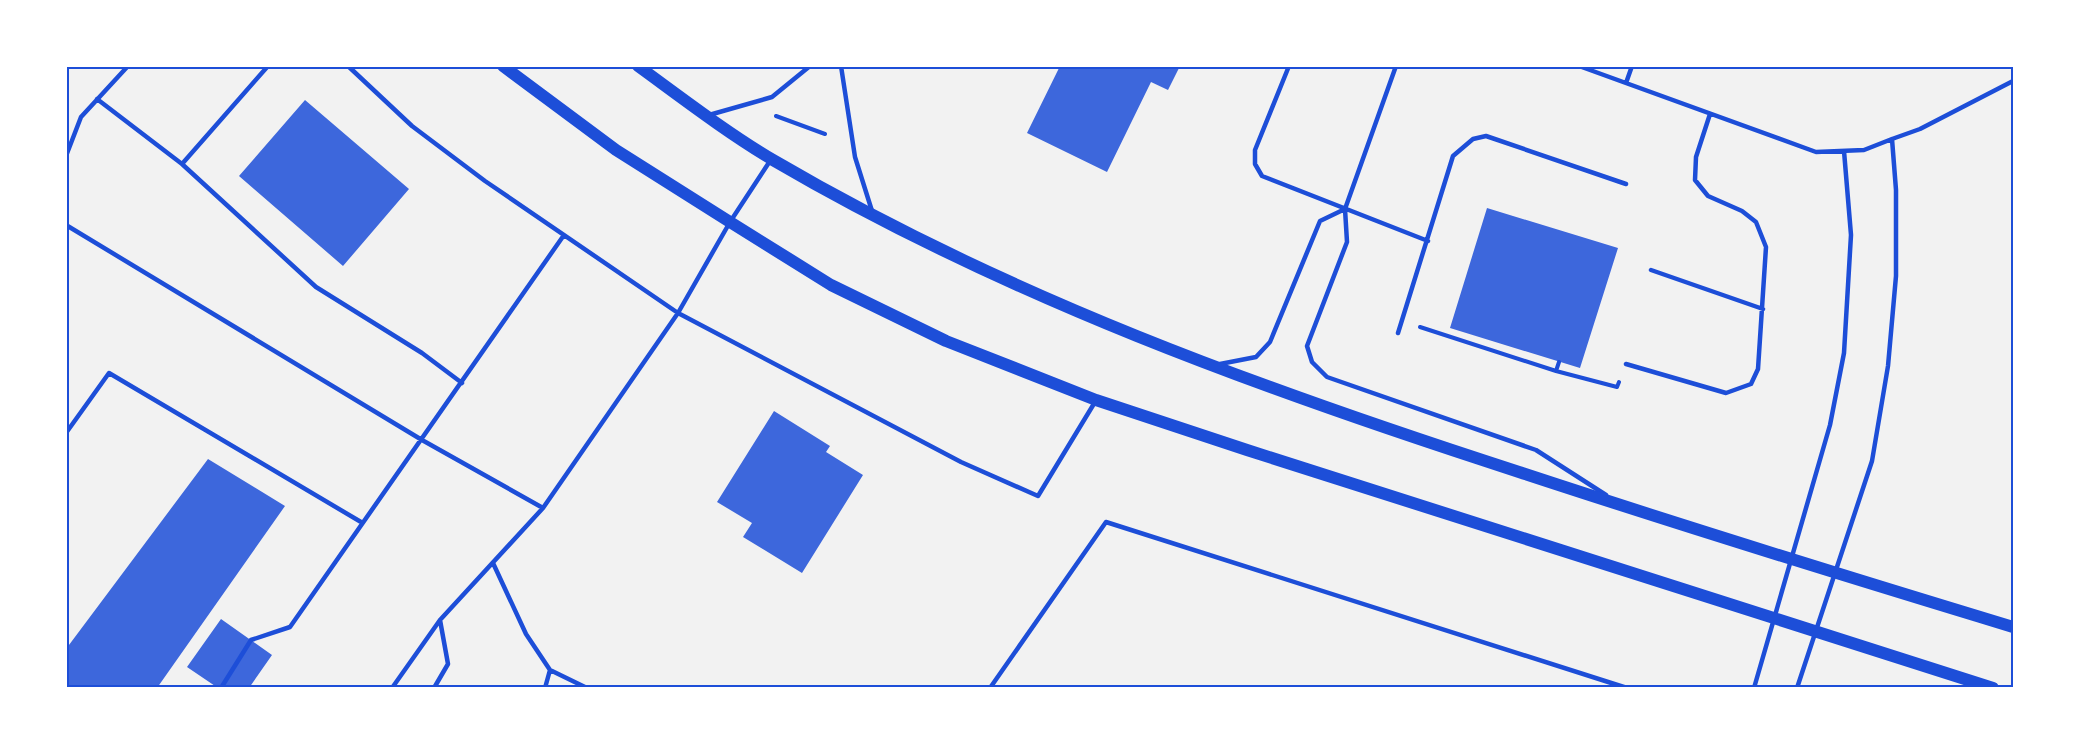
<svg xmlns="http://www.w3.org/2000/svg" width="2079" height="754" viewBox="0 0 2079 754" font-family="'IBM Plex Sans',sans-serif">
	<rect width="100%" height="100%" fill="#f2f2f2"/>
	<path fill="#3d67dc" d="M1060,66H1180L1168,90L1151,82L1107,172L1027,133Z
		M305,100L409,189L343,266L239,176Z
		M1487,208L1618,248L1580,368L1450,328Z
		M774,411L830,446L826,452L863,475L802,573L743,537L752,523L717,502Z
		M208,459L285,506L157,688H66V649Z
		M221,619L272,655L249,688H218L187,667Z"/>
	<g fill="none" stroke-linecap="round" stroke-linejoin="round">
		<path stroke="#1d4ed8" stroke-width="4" d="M776,116L825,134
			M1420,327L1556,371L1617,387L1619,382
			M1556,371L1559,362"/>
		<path stroke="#1d4ed8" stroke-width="4.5" d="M348,66L412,126L485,181L678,313L961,462L1038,496L1095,402
			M841,66L855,157L872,211
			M1289,66L1255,150V164L1262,176L1428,241
			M1396,66L1345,209L1347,242L1307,346L1312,362L1327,377L1536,450L1606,495
			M1579,66L1816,152L1864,150L1892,139L1920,129L2013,81
			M1626,83L1632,66
			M97,99L182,164L316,287L422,353L462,383
			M709,115L772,97L810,66
			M66,156L81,117L128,66
			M182,164L268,66
			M66,225L422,440L543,508
			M1651,270L1763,309
			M1398,333L1453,156L1473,139L1486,136L1626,184
			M1220,364L1256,357L1270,342L1320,221L1345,209
			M1626,364L1726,393L1751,384L1758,369L1766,247L1756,222L1742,211L1708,196L1695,180L1696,157L1710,114
			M66,433L109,373L361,522
			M493,563L526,634L550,670
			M221,688L251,640L290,627L564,235
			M392,688L440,620L543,508L678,313L730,222L770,161
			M434,688L448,664L440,620
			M545,688L550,670L587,688
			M990,688L1106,522L1627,688
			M1754,688L1830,425L1844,353L1851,235L1844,151
			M1797,688L1872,461L1888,366L1896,276V190L1892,139"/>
		<path stroke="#1d4ed8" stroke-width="12" d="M503,66L616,150L730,222L831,285L946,341L1096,400L1247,450L1993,688
			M638,66C682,98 726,132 773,160C1007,297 1262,389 1519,472C1683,526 1848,577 2013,627"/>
	</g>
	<rect width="2079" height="754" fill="none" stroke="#ffffff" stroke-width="135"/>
	<rect x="68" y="68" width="1944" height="618" fill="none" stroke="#1d4ed8" stroke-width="2"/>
</svg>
